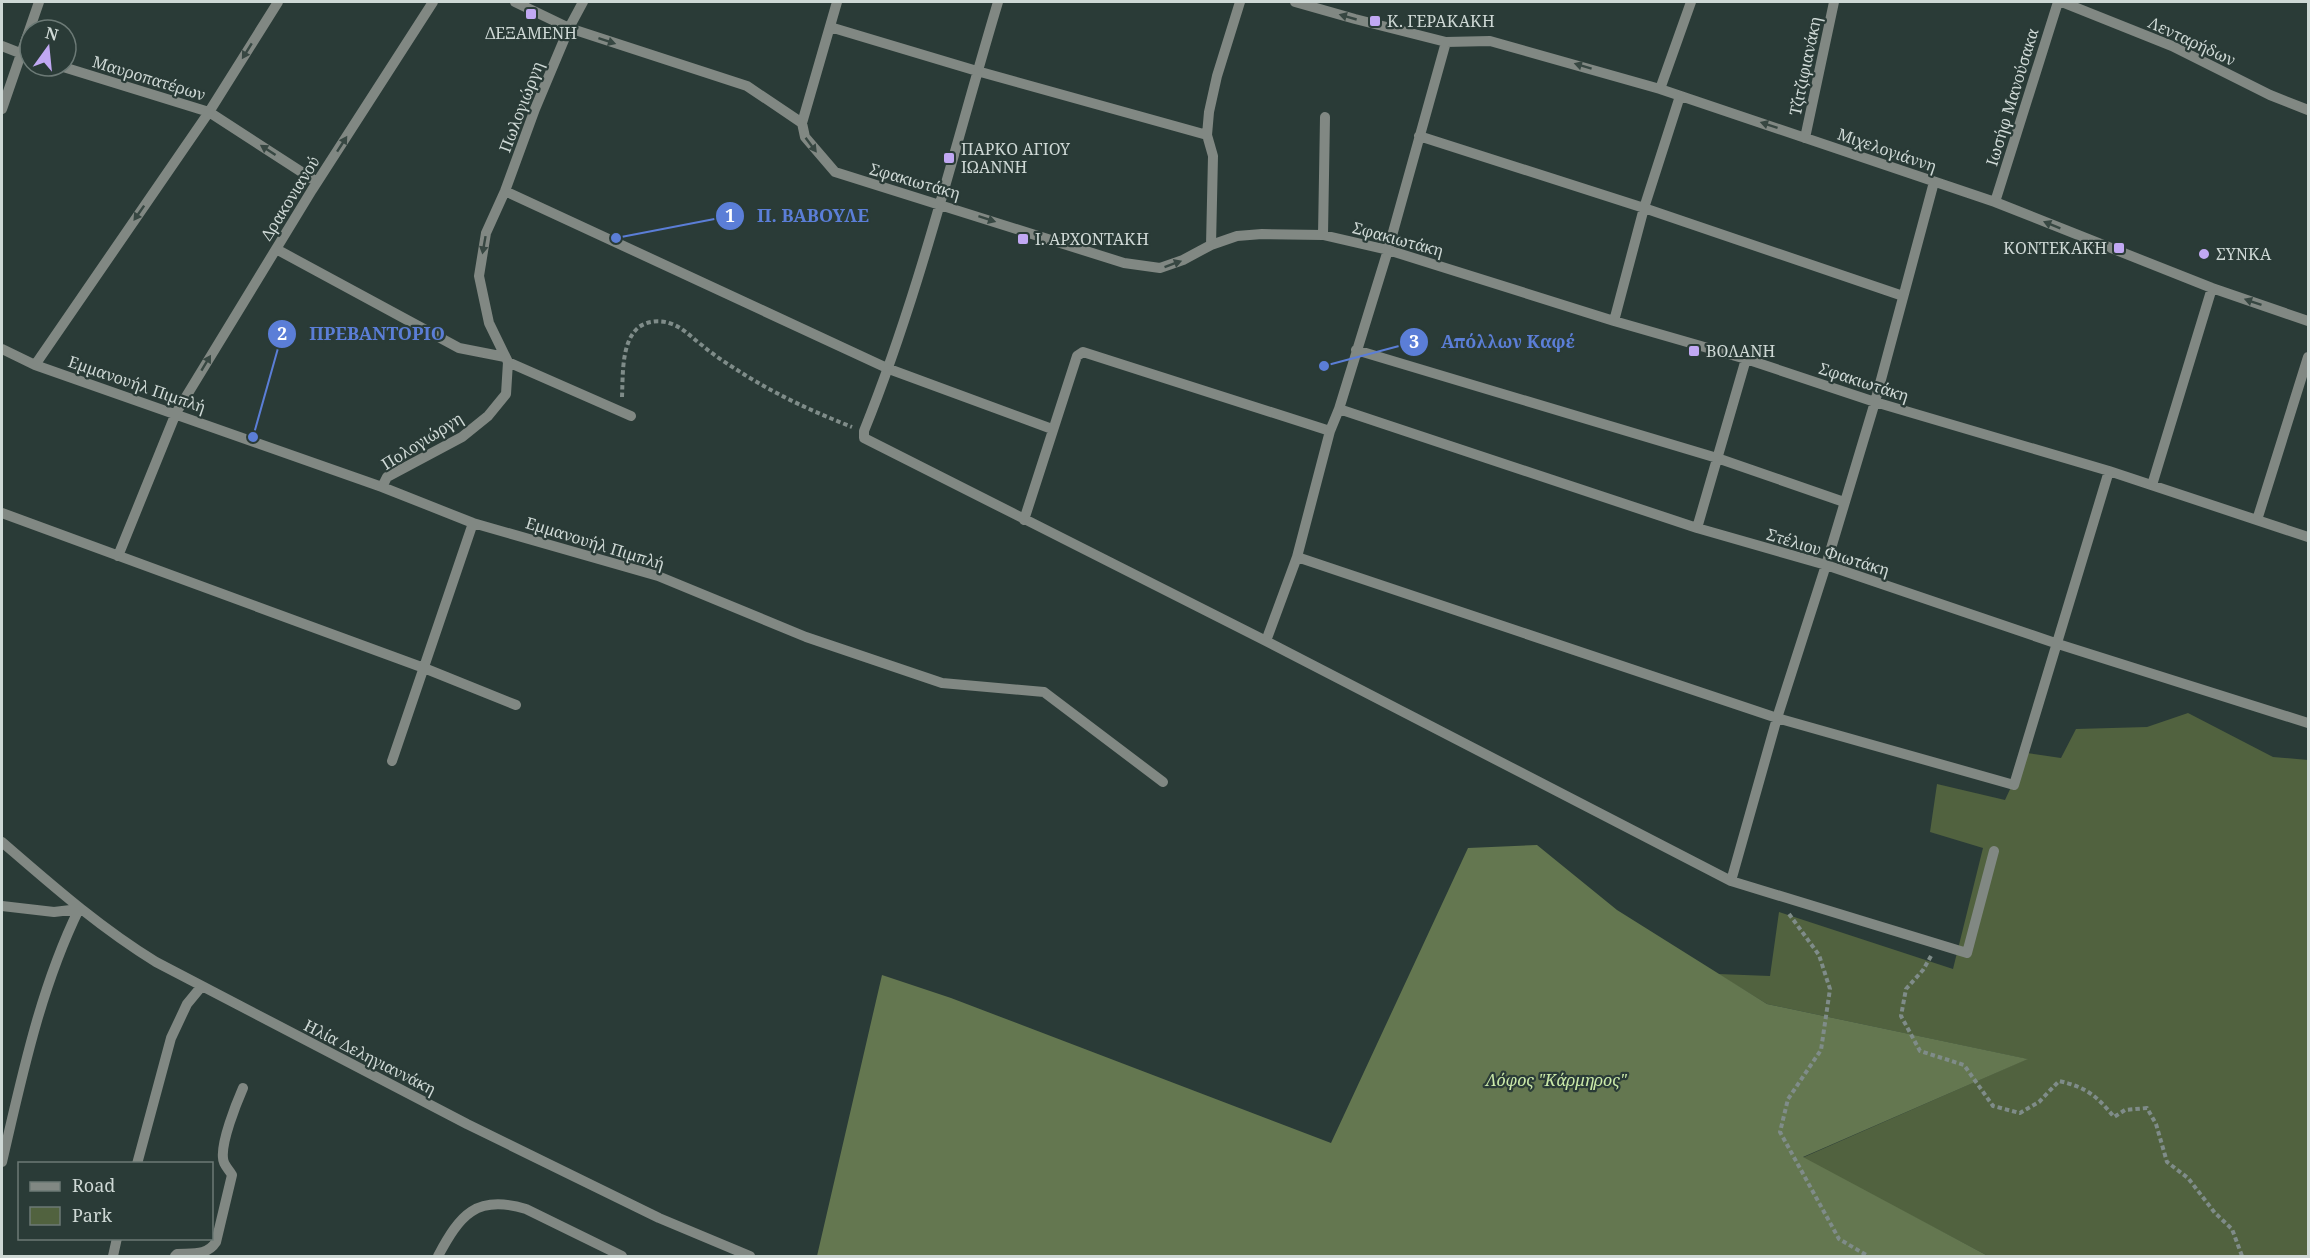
<svg xmlns="http://www.w3.org/2000/svg" width="2310" height="1258" viewBox="0 0 2310 1258" font-family="'Noto Serif',serif">
	<rect width="100%" height="100%" fill="#2a3b37"/>
	<path fill="#51623f" d="M2188,713L2273,757L2308,760V1256H1988L1802,1158L2027,1059L1767,1004L1718,974L1770,976L1779,912L1953,969L1983,848L1930,832L1937,784L2005,800L2027,753L2061,758L2076,729L2147,727Z"/>
	<path fill="#647750" d="M1537,845L1617,910L1767,1004L2028,1059L1803,1157L1988,1256H817L882,975L951,998L1331,1143L1468,848Z"/>
	<g fill="none" stroke-linecap="round" stroke-linejoin="round">
		<path stroke="#7f8c89" stroke-width="4" stroke-dasharray="4.5 3" stroke-linecap="butt" d="M622,397C623,376 621,341 639,327C647,321 660,320 669,323C683,327 692,338 703,346C716,357 731,366 745,375C779,396 814,412 852,427
			M1789,914L1819,955L1830,989L1821,1050L1788,1099L1780,1132L1839,1239L1868,1256
			M1931,956L1923,970L1906,989L1901,1016L1920,1051L1964,1065L1993,1106L2020,1113L2039,1102L2059,1081C2086,1087 2097,1096 2114,1117L2125,1110L2147,1108L2156,1124L2167,1162L2188,1178L2215,1213L2232,1229L2242,1256"/>
		<path stroke="#818883" stroke-width="10" d="M515,2L569,28L747,86L802,123L805,137L835,172L1124,263L1160,268L1183,260L1211,245L1237,236L1262,234L1323,235L1388,250L1614,321L1746,359L1875,402L2109,471L2308,537
			M998,2C955,145 920,292 864,431V438L1266,641L1731,881L1967,953L1994,851
			M1295,2L1355,19L1446,42L1490,41L1660,89L1995,202L2212,288L2308,321
			M2062,2L2172,46L2270,95L2308,110
			M830,27L977,71L1207,135
			M2,46L30,57
			M60,66L209,112L317,182
			M1660,89L1691,2
			M2,109L39,2
			M802,123L837,2
			M1419,136L1644,208L1903,296
			M1805,138L1834,2
			M505,191L889,369L1052,429
			M1995,202L2058,2
			M1323,235L1325,117
			M1211,245L1213,156L1207,135L1209,112L1217,76L1240,2
			M276,249L459,348L505,357
			M1614,321L1644,208L1680,96
			M2,349L35,365L382,487L473,523L658,576L806,637L942,683L1044,692L1163,782
			M1356,350L1717,458L1844,502
			M508,362L631,416
			M35,365L209,112L278,2
			M1339,409L1697,528L1826,565L2058,644L2308,723
			M2152,485L2212,288
			M382,487L387,477L462,437L488,416L506,394L508,362L489,323L479,276L486,233L505,191L535,109L569,28L583,2
			M2,513L424,668L516,705
			M1024,520L1077,356L1083,352L1330,431
			M2257,520L2308,357
			M1697,528L1746,359
			M118,556L176,413L312,190L433,2
			M1297,557L1777,718L2014,785L2109,471
			M1266,641L1297,557L1330,431L1339,409L1388,250L1446,42
			M392,761L473,523
			M2,842C53,886 98,926 156,962L467,1124L659,1218L750,1256
			M1731,881L1777,718L1826,565L1875,402L1934,182
			M2,906L54,912L79,909
			M2,1162C22,1076 40,989 79,909
			M137,1164L171,1038L187,1004L201,987
			M113,1256L117,1238
			M175,1256L177,1254C192,1253 207,1256 216,1242L232,1175C229,1169 223,1165 223,1158C221,1142 236,1104 243,1088
			M438,1256C460,1215 476,1194 526,1209L622,1256"/>
	</g>
	<defs><path id="oneway-solid" d="M-6-.8H1V-3.2L6.5 0L1 3.2V.8H-6Z" transform="scale(1.5)"/></defs>
	<g fill="#374742">
		<use href="#oneway-solid" transform="translate(1348 17) rotate(-164)"/>
		<use href="#oneway-solid" transform="translate(607 41) rotate(18)"/>
		<use href="#oneway-solid" transform="translate(247 51) rotate(122)"/>
		<use href="#oneway-solid" transform="translate(1583 66) rotate(-163)"/>
		<use href="#oneway-solid" transform="translate(1769 125) rotate(-162)"/>
		<use href="#oneway-solid" transform="translate(342 144) rotate(-57)"/>
		<use href="#oneway-solid" transform="translate(811 145) rotate(53)"/>
		<use href="#oneway-solid" transform="translate(268 150) rotate(-147)"/>
		<use href="#oneway-solid" transform="translate(139 213) rotate(125)"/>
		<use href="#oneway-solid" transform="translate(987 219) rotate(18)"/>
		<use href="#oneway-solid" transform="translate(2052 225) rotate(-158)"/>
		<use href="#oneway-solid" transform="translate(484 245) rotate(100)"/>
		<use href="#oneway-solid" transform="translate(1173 264) rotate(-20)"/>
		<use href="#oneway-solid" transform="translate(2253 302) rotate(-161)"/>
		<use href="#oneway-solid" transform="translate(206 363) rotate(-59)"/>
	</g>
	<g fill="#c1a8f3" stroke="#2a3b37" stroke-width="2">
		<rect x="525" y="8" width="12" height="12" rx="3"/>
		<rect x="1369" y="15" width="12" height="12" rx="3"/>
		<rect x="943" y="152" width="12" height="12" rx="3"/>
		<rect x="1017" y="233" width="12" height="12" rx="3"/>
		<rect x="2113" y="242" width="12" height="12" rx="3"/>
		<circle cx="2204" cy="254" r="6"/>
		<rect x="1688" y="345" width="12" height="12" rx="3"/>
	</g>
	<g text-anchor="middle" dominant-baseline="central" stroke-width="4.5" stroke-linejoin="round" paint-order="stroke">
		<g font-size="16" fill="#ced8d5" stroke="#2a3b37" text-anchor="start">
			<text x="1387" y="21">Κ. ΓΕΡΑΚΑΚΗ</text>
			<text x="531" y="33" text-anchor="middle">ΔΕΞΑΜΕΝΗ</text>
			<text x="961" y="149">ΠΑΡΚΟ ΑΓΙΟΥ<tspan x="961" dy="18">ΙΩΑΝΝΗ</tspan></text>
			<text x="1035" y="239">Ι. ΑΡΧΟΝΤΑΚΗ</text>
			<text x="2107" y="248" text-anchor="end">ΚΟΝΤΕΚΑΚΗ</text>
			<text x="2216" y="254">ΣΥΝΚΑ</text>
			<text x="1706" y="351">ΒΟΛΑΝΗ</text>
		</g>
		<g font-size="16" fill="#ced8d5" stroke="#2a3b37">
			<text transform="translate(2192 41) rotate(25)">Λενταρήδων</text>
			<text transform="translate(1805 66) rotate(-78)">Τζιτζιφιανάκη</text>
			<text transform="translate(149 78) rotate(17)">Μαυροπατέρων</text>
			<text transform="translate(2012 97) rotate(-73)">Ιωσήφ Μανούσακα</text>
			<text transform="translate(521 107) rotate(-69)">Πωλογιώργη</text>
			<text transform="translate(1887 150) rotate(19)">Μιχελογιάννη</text>
			<text transform="translate(915 181) rotate(16)">Σφακιωτάκη</text>
			<text transform="translate(290 198) rotate(-58)">Δρακονιανού</text>
			<text transform="translate(1398 239) rotate(15)">Σφακιωτάκη</text>
			<text transform="translate(1864 382) rotate(18)">Σφακιωτάκη</text>
			<text transform="translate(137 384) rotate(19)">Εµµανουήλ Πιµπλή</text>
			<text transform="translate(422 441) rotate(-32)">Πολογιώργη</text>
			<text transform="translate(595 543) rotate(17)">Εµµανουήλ Πιµπλή</text>
			<text transform="translate(1828 552) rotate(17)">Στέλιου Φιωτάκη</text>
			<text transform="translate(370 1057) rotate(27)">Ηλία Δεληγιαννάκη</text>
		</g>
		<g font-size="16" font-style="italic" fill="#ccebaa" stroke="#2a3b37">
			<text x="1556" y="1080">Λόφος "Κάρμηρος"</text>
		</g>
	</g>
	<path fill="none" stroke="#5b7ed7" stroke-width="2" d="M616 238L730 216M253 437L282 334M1324 366L1414 342"/>
	<g fill="#5b7ed7" stroke="#2a3b37" stroke-width="2">
		<circle cx="616" cy="238" r="6"/>
		<circle cx="253" cy="437" r="6"/>
		<circle cx="1324" cy="366" r="6"/>
		<circle cx="730" cy="216" r="15"/>
		<circle cx="282" cy="334" r="15"/>
		<circle cx="1414" cy="342" r="15"/>
	</g>
	<g font-size="18" text-anchor="middle" font-weight="bold" fill="#fff">
		<text x="730" y="222">1</text>
		<text x="282" y="340">2</text>
		<text x="1414" y="348">3</text>
	</g>
	<g font-size="18" text-anchor="middle" font-weight="bold" fill="#5b7ed7" stroke="#2a3b37" stroke-width="4.5" stroke-linejoin="round" paint-order="stroke">
		<text x="813" y="222">Π. ΒΑΒΟΥΛΕ</text>
		<text x="377" y="340">ΠΡΕΒΑΝΤΟΡΙΟ</text>
		<text x="1508" y="348">Απόλλων Καφέ</text>
	</g>
	<rect width="2310" height="1258" fill="none" stroke="#ced8d5" stroke-width="6"/>
	<rect x="18" y="1162" width="195" height="78" fill="#2a3b37" stroke="#6c7a76" stroke-width="1.5"/>
	<rect x="30" y="1182" width="30" height="9" fill="#818883" stroke="#6c7a76" stroke-width="1.5"/>
	<text x="72" y="1192" font-size="18" fill="#ced8d5">Road</text>
	<rect x="30" y="1207" width="30" height="18" fill="#51623f" stroke="#6c7a76" stroke-width="1.5"/>
	<text x="72" y="1222" font-size="18" fill="#ced8d5">Park</text>
	<g transform="translate(48 48) rotate(15)"><circle r="28" fill="#2a3b37" stroke="#6c7a76" stroke-width="1.5"/>
	<path d="M0-4.5L10 22L0 15L-10 22Z" fill="#c1a8f3"/>
	<text y="-9" font-size="16" font-weight="bold" text-anchor="middle" fill="#ced8d5">N</text>
	</g>
</svg>
